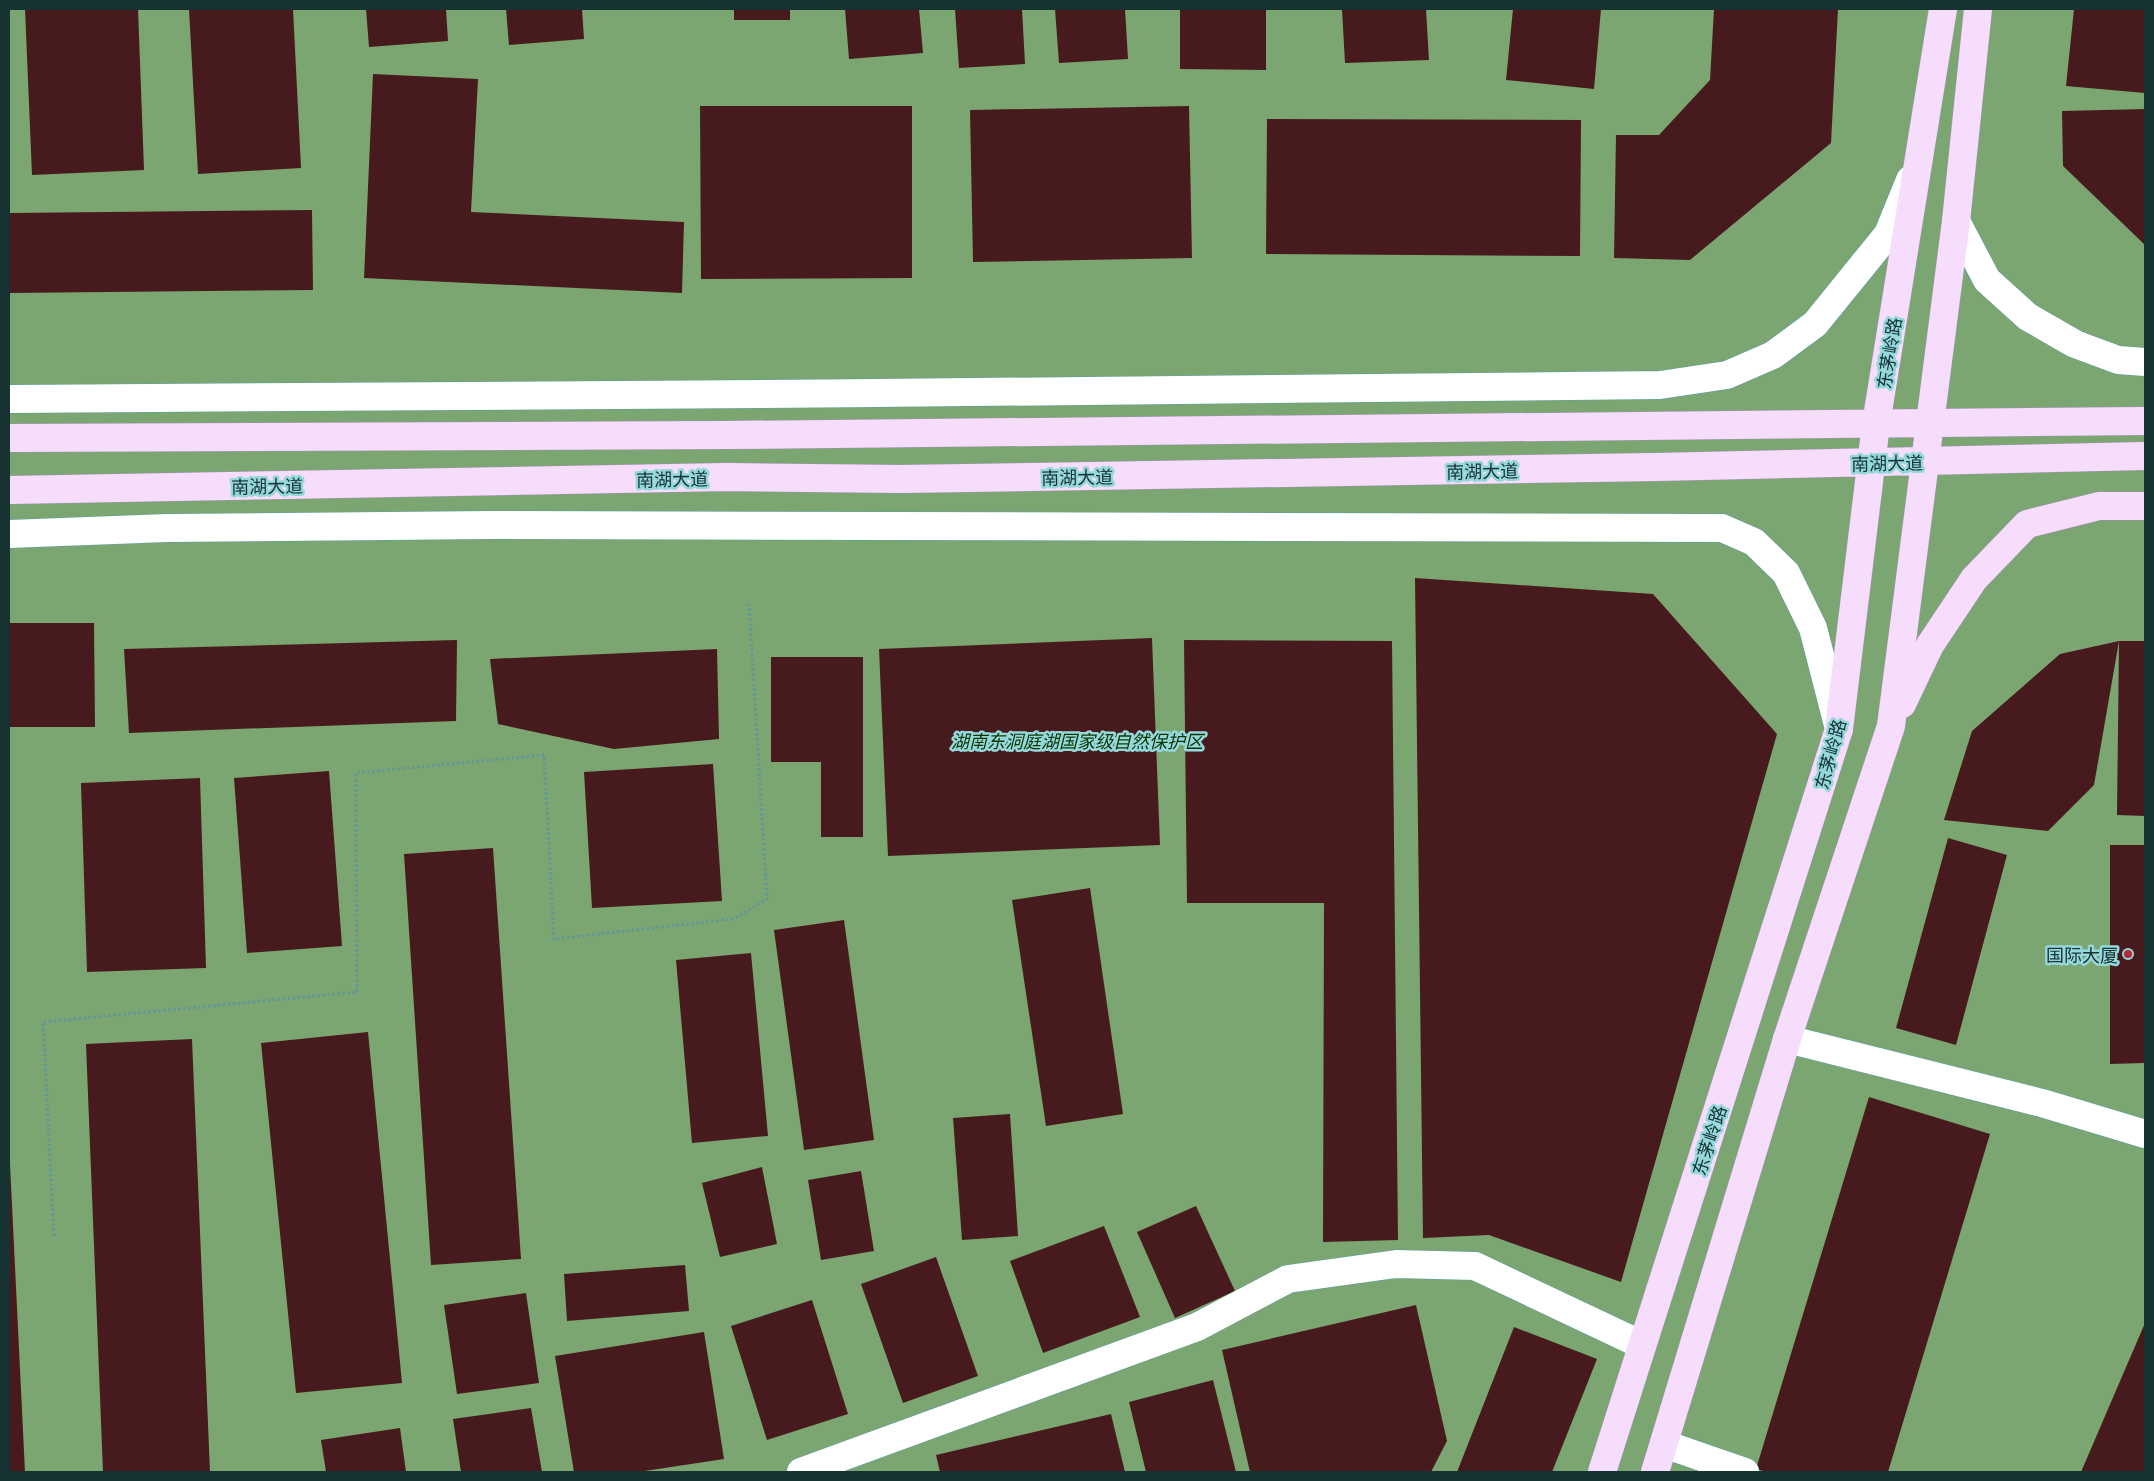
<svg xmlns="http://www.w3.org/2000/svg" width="2154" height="1481" viewBox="0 0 2154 1481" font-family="Georgia,'Noto Sans SC',serif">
	<rect width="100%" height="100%" fill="#95d8db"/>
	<path fill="#7ba671" d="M9,9H2145V1472H9Z"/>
	<path fill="#471b1d" d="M25,9H138L144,170L32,175Z
		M189,9H293L301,168L198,174Z
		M366,9H446L448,41L369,47Z
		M506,9H582L584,39L509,45Z
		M734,9H790V20H734Z
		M845,9H919L923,53L849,59Z
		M955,9H1022L1025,64L959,68Z
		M1055,9H1125L1128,59L1059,63Z
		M1180,9H1266V70L1180,69Z
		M1342,9H1426L1429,60L1345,63Z
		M1513,9H1601L1594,89L1506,80Z
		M1714,9H1838L1831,143L1690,260L1614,258L1616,135H1659L1710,80Z
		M2074,9H2145V93L2066,86Z
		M373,74L478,79L471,212L684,222L682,293L364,278Z
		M700,106H912V278L701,279Z
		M1189,106L1192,258L973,262L970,110Z
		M2145,109V245L2063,166L2062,111Z
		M1267,119L1581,120L1580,256L1266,254Z
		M312,210L313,290L9,293V213Z
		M1415,578L1653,594L1777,734L1621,1282L1489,1235L1423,1238Z
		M9,623H94L95,727H9Z
		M1152,638L1160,845L888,856L879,649Z
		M457,640L456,721L129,733L124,649Z
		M1184,640L1392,641L1398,1240L1323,1242L1324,903H1187Z
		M2119,641H2145V816L2117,815Z
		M2119,641L2094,785L2048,831L1944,820L1972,731L2060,654Z
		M717,649L719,739L614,749L498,724L490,659Z
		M771,657H863V837H821V762H771Z
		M713,764L722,901L592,908L584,772Z
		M329,771L342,946L247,953L234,778Z
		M200,778L206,968L87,972L81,783Z
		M1948,838L2007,855L1956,1045L1896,1028Z
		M2110,845H2145V1063L2110,1064Z
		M493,848L521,1259L431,1265L404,854Z
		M1090,888L1123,1114L1046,1126L1012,900Z
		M844,920L874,1140L804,1150L774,930Z
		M751,953L768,1136L692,1143L676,960Z
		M368,1032L402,1383L296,1393L261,1043Z
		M192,1039L210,1472H103L86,1044Z
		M1869,1097L1990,1134L1888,1472H1767L1756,1469Z
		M1010,1114L1018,1236L962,1240L953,1118Z
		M9,1164H10L25,1472H9Z
		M762,1167L777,1244L720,1257L702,1183Z
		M861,1171L874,1251L821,1260L808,1180Z
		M1196,1206L1235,1291L1175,1318L1137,1232Z
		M1104,1226L1140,1317L1043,1353L1010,1261Z
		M936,1257L978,1376L903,1403L861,1284Z
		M685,1265L689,1311L567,1321L564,1274Z
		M526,1293L539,1383L457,1394L444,1305Z
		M812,1300L848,1414L767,1440L731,1326Z
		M1416,1305L1447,1441L1431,1472H1250L1222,1350Z
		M2145,1323V1472H2081Z
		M1514,1327L1597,1359L1552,1472H1457Z
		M704,1332L724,1459L638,1472H574L555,1356Z
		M1213,1380L1236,1472H1146L1129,1402Z
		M531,1408L542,1472H461L453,1419Z
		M1111,1414L1125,1472H940L936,1455Z
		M400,1428L406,1472H326L321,1440Z"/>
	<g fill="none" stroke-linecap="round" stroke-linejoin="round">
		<defs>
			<path id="minor" d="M1956,221L1987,280L2028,317L2075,344L2118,360L2145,362
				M9,399C559,398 1110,390 1660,385L1727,375L1773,355L1815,324L1888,234L1910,180
				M9,534L167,528L491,525L1722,528L1754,542L1786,573L1813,628L1839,729
				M1787,1039L2042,1103L2145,1134
				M1664,1444L1745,1472
				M801,1472L1197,1327L1288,1279L1396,1264L1475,1266L1642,1345"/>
			<path id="major" d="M9,438L726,435L2145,421
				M9,490L727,477L901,479L1656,467L2145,456
				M1902,704L1930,645L1974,579L2027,524L2099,506H2145
				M1602,1472L1839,729L1876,424L1943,9
				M1655,1472L1787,1039L1891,726L1956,221L1978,9"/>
		</defs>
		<use href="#minor" stroke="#5b9da0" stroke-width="29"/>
		<use href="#major" stroke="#a392b4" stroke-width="29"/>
		<path stroke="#639698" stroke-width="3" stroke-dasharray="2.5 2.5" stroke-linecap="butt" d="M54,1236L43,1022L357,992L356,773L544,755L554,939L733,919L767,899L749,604"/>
		<use href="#minor" stroke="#fff" stroke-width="28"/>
		<use href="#major" stroke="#f5ddfb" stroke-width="28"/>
	</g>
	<circle fill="#b8263a" stroke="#95d8db" stroke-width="2" cx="2128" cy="954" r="5"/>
	<g text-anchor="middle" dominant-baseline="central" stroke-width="5" stroke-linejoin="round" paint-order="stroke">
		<g font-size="18" fill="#163233" stroke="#95d8db">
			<text transform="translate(1888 353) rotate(-81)">东茅岭路</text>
			<text transform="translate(1887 462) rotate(-1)">南湖大道</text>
			<text transform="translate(1482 470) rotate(-1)">南湖大道</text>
			<text transform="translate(1077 476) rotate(-1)">南湖大道</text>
			<text transform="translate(672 478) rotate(-1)">南湖大道</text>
			<text transform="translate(267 485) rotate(-1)">南湖大道</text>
			<text transform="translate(1829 754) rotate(-75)">东茅岭路</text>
			<text transform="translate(1708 1140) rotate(-72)">东茅岭路</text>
		</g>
		<g font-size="18" font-style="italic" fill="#0a3500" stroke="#95d8db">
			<text x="1077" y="740">湖南东洞庭湖国家级自然保护区</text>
		</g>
		<g font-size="18" fill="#163233" stroke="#95d8db" text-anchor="end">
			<text x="2118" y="954">国际大厦</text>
		</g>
	</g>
	<rect width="2154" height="1481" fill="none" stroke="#163233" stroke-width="20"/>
</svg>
